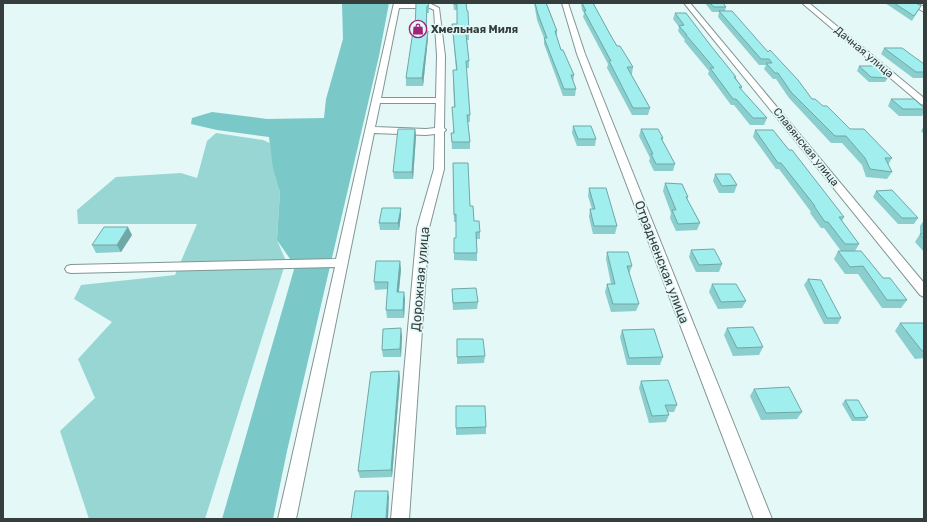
<svg xmlns="http://www.w3.org/2000/svg" width="927" height="522" viewBox="0 0 927 522" font-family="Rubik,sans-serif">
	<rect width="100%" height="100%" fill="#e3f8f7"/>
	<path fill="#98d6d4" d="M216,133L263,140L270,143L280,192L277,240L286,261L205,519H89L60,431L95,398L78,359L112,322L74,299L81,285L175,275L197,224H78L77,210L116,177L181,173L197,178L207,141Z"/>
	<path fill="#7ac8c7" d="M342,3H389L379,56L287,451L273,519H222L295,266L277,240L280,192L273,168L269,137L217,130L191,124L192,118L212,112L267,119L324,118L326,99L343,39Z"/>
	<g fill="none" stroke-linecap="round" stroke-linejoin="round">
		<defs>
			<path id="minor" d="M394,3L431,4L439,8L445,56L444,128L446,130L444,132V169L429,228L409,519H391L417,228L434,169L435,134L426,135L374,133L296,519H278L335,267L71,273L67,272L65,269L67,266L71,265L336,259ZM399,8H430L434,10L437,56L436,98H381ZM380,103H436L435,128L426,129L375,127Z
				M562,3H568L585,54L772,519H754L577,54Z
				M684,3H690L924,283V297L920,295Z
				M802,3H809L924,98V105L921,104Z
				M909,3H917L924,7V12Z"/>
		</defs>
		<use href="#minor" stroke="#829594" stroke-width="2"/>
		<use href="#minor" fill="#fff" fill-rule="evenodd"/>
	</g>
	<path fill="#8acecd" d="M429,3V13H427V31H428V38L423,86H406V78L415,31Z
		M453,3H466L469,34V40H467L469,61V68H466L470,115V122H468L470,142V149H452L451,133H453L454,107L453,76L456,70L452,24H457V10H454Z
		M534,3H550L549,4H547L557,31V37L561,50L574,75L573,82L576,89L575,96H563L544,44V38L537,20Z
		M581,3H593L611,36L617,46L633,67L632,74H631L650,108L648,115H632L607,68L608,64L583,17L584,13L582,10Z
		M705,3H723L726,7L725,11L768,52L812,99L823,106L850,129L892,158L888,165L892,172L887,179L866,177L862,165L842,143H831L789,98L776,79H773L764,69L766,65H759L718,17L719,12H712Z
		M885,3H916L921,6L912,21Z
		M675,13L711,46L736,77V78L742,87L741,90L767,118L764,125H750L734,105H731L708,74L709,71L684,41L685,40L678,31L679,27L673,19Z
		M884,48L924,64V78H913L881,54Z
		M859,66L888,78L885,82H869L857,71Z
		M891,99L924,108V112L922,116H899L888,106Z
		M573,126L596,139L595,146H577L572,133Z
		M924,126V134L921,131Z
		M415,129L416,136L413,179H394L393,172Z
		M641,129L663,138L662,141L675,164L673,171H654L649,161L650,158L639,136Z
		M755,130L844,217L842,221L859,244L855,251H841L824,228H821L810,213L811,212L779,169H776L753,137Z
		M453,163L470,206L474,221L480,232V239H477V261L454,260V253L456,238V222H454Z
		M715,174L737,185L734,193H719L713,181Z
		M665,183L688,197L687,199L700,223L697,230L676,231L670,218L671,213L663,191Z
		M589,188L617,226L615,234H593L589,217L590,209H592L588,196Z
		M876,191L918,218L914,224H898L873,197Z
		M401,215L399,230H380L379,223Z
		M924,220V252L915,242L920,234V226Z
		M132,235L121,252L96,253L92,245Z
		M691,250L722,264L719,272H696L689,257Z
		M838,251L883,278L907,300L901,308H882L858,274H845L834,259Z
		M607,252L632,266L629,274L639,304L636,311L611,312L605,292L607,284H611L606,259Z
		M401,269L399,292L405,299L404,318H387L386,310L388,289L375,290L374,282Z
		M808,279L841,318L838,324H824L804,285Z
		M712,284L746,301L742,308L718,309L709,292Z
		M452,289L478,302L477,309L453,310Z
		M900,323H924V358L915,359L895,331Z
		M727,328L763,347L759,355L733,356L724,335Z
		M622,330L663,357L660,365H627L620,337Z
		M402,336L401,357H383L382,350Z
		M457,339L485,356L484,363L457,364Z
		M399,371L400,379L392,477L360,478L358,471Z
		M641,381L677,405L674,412H668L669,415L666,422L649,423L639,388Z
		M754,389L802,412L797,419L761,420L750,396Z
		M845,400L868,417L865,421H852L842,404Z
		M456,406L486,427V434L456,435Z"/>
	<path fill="#70a7a7" d="M428,31V38L423,86L422,78Z
		M415,129L416,136L413,179L412,172Z
		M401,208V215L399,230L398,223Z
		M128,227L132,235L121,252L117,245Z
		M400,261L401,269L398,299L397,292Z
		M404,292L405,299L404,318L403,310Z
		M401,328L402,336L401,357L400,349Z
		M399,371L400,379L392,477L391,470Z
		M388,491L389,497L388,519H386Z"/>
	<path fill="#a0efee" stroke="#70a7a7" d="M416,3H429L428,6H427L426,31H428L422,78H406L413,31H415Z
		M454,3H466L467,11H468L469,34H466L469,61H466L470,115H467L470,142H452L451,133H454L452,107H455L453,70H457L452,24H457V4H454Z
		M535,3H546L557,31H555L561,50H563L574,75H571L576,89H564L544,38H547L538,14Z
		M582,3H593L611,36L617,46H620L633,67H627L650,108H633L609,61H611L584,11H586Z
		M710,3H723L726,7H714Z
		M894,3H916L921,6L914,16Z
		M719,11H732L768,52L770,50L798,80L812,99H815L823,106H827L850,129H864L892,158H885L892,172L870,169L865,158L846,136H835L791,92L778,73H775L766,63H772L769,59H761Z
		M675,13H686L711,46L736,77H734L742,87H739L767,118H753L736,99H733L710,68H714L686,35H687L679,26L684,25Z
		M884,48H902L924,64V72H916Z
		M859,66H875L888,78L871,77Z
		M891,99H914L924,108V109H903Z
		M573,126H591L596,139H578Z
		M398,129H415L412,172H393Z
		M641,129H658L663,138H661L675,164H656L651,154H653Z
		M755,130H773L789,150H792L844,217H839L859,244H845L828,222H825L814,206H815L781,163H778Z
		M453,163H468L470,206H473L474,221H479L480,232H476L477,253H454V238H456V214L454,215Z
		M715,174H730L737,185L722,186Z
		M665,183L682,184L688,197H686L700,223L678,224L672,210H676Z
		M589,188H606L617,226H594L590,209H595Z
		M892,190L918,218H902L876,191Z
		M382,208H401L398,223H379Z
		M104,227H128L117,245H92Z
		M920,234H924V239Z
		M714,249L722,264L699,265L691,250Z
		M838,251H861L883,278H890L907,300H887L863,266L850,267Z
		M607,252H628L632,266H627L639,304H613L607,284H615Z
		M376,261H400L397,292H404L403,310H386L388,282H374Z
		M808,279L821,280L841,318H827Z
		M712,284H736L746,301L721,302Z
		M476,288L478,302L453,303L452,289Z
		M900,323H924V351H922Z
		M753,327L763,347L737,348L727,328Z
		M401,328L400,349L382,350L383,329Z
		M654,329L663,357L629,358L622,330Z
		M457,339H483L485,356L457,357Z
		M399,371L391,470L358,471L371,372Z
		M668,380L677,405H665L669,415L652,416L641,381Z
		M789,387L802,412L766,413L754,389Z
		M845,400H858L868,417L855,418Z
		M456,406H485L486,427L456,428Z
		M355,491H388L386,519H351Z"/>
	<defs>
		<symbol id="shop-ring" viewBox="-11 -11 22 22"><circle r="9.5" fill="#e3f8f7" stroke="#a02377" stroke-width="1.5"/><path d="M-5-2.5h2.3a2.7 3.5 0 0 1 5.4 0H5L5.5 6h-11ZM-1.5-2.5h3a1.5 2.3 0 0 0-3 0Z" fill="#a02377"/></symbol>
	</defs>
	<g fill-rule="evenodd">
		<use href="#shop-ring" x="408" y="19" width="20" height="20"/>
	</g>
	<g text-anchor="middle" dominant-baseline="central" stroke-width="3.5" stroke-linejoin="round" paint-order="stroke">
		<g font-size="11" font-weight="bold" fill="#363e3d" stroke="#e3f8f7" text-anchor="start">
			<text x="431" y="29">Хмельная Миля</text>
		</g>
		<g font-size="11" fill="#363e3d" stroke="#e3f8f7">
			<text transform="translate(864 52) rotate(40)">Дачная улица</text>
			<text transform="translate(806 147) rotate(51)">Славянская улица</text>
		</g>
		<g font-size="13" fill="#363e3d" stroke="#e3f8f7">
			<text transform="translate(662 262) rotate(69)">Отрадненская улица</text>
			<text transform="translate(420 279) rotate(-85)">Дорожная улица</text>
		</g>
	</g>
	<rect width="927" height="522" fill="none" stroke="#363e3d" stroke-width="8"/>
</svg>
